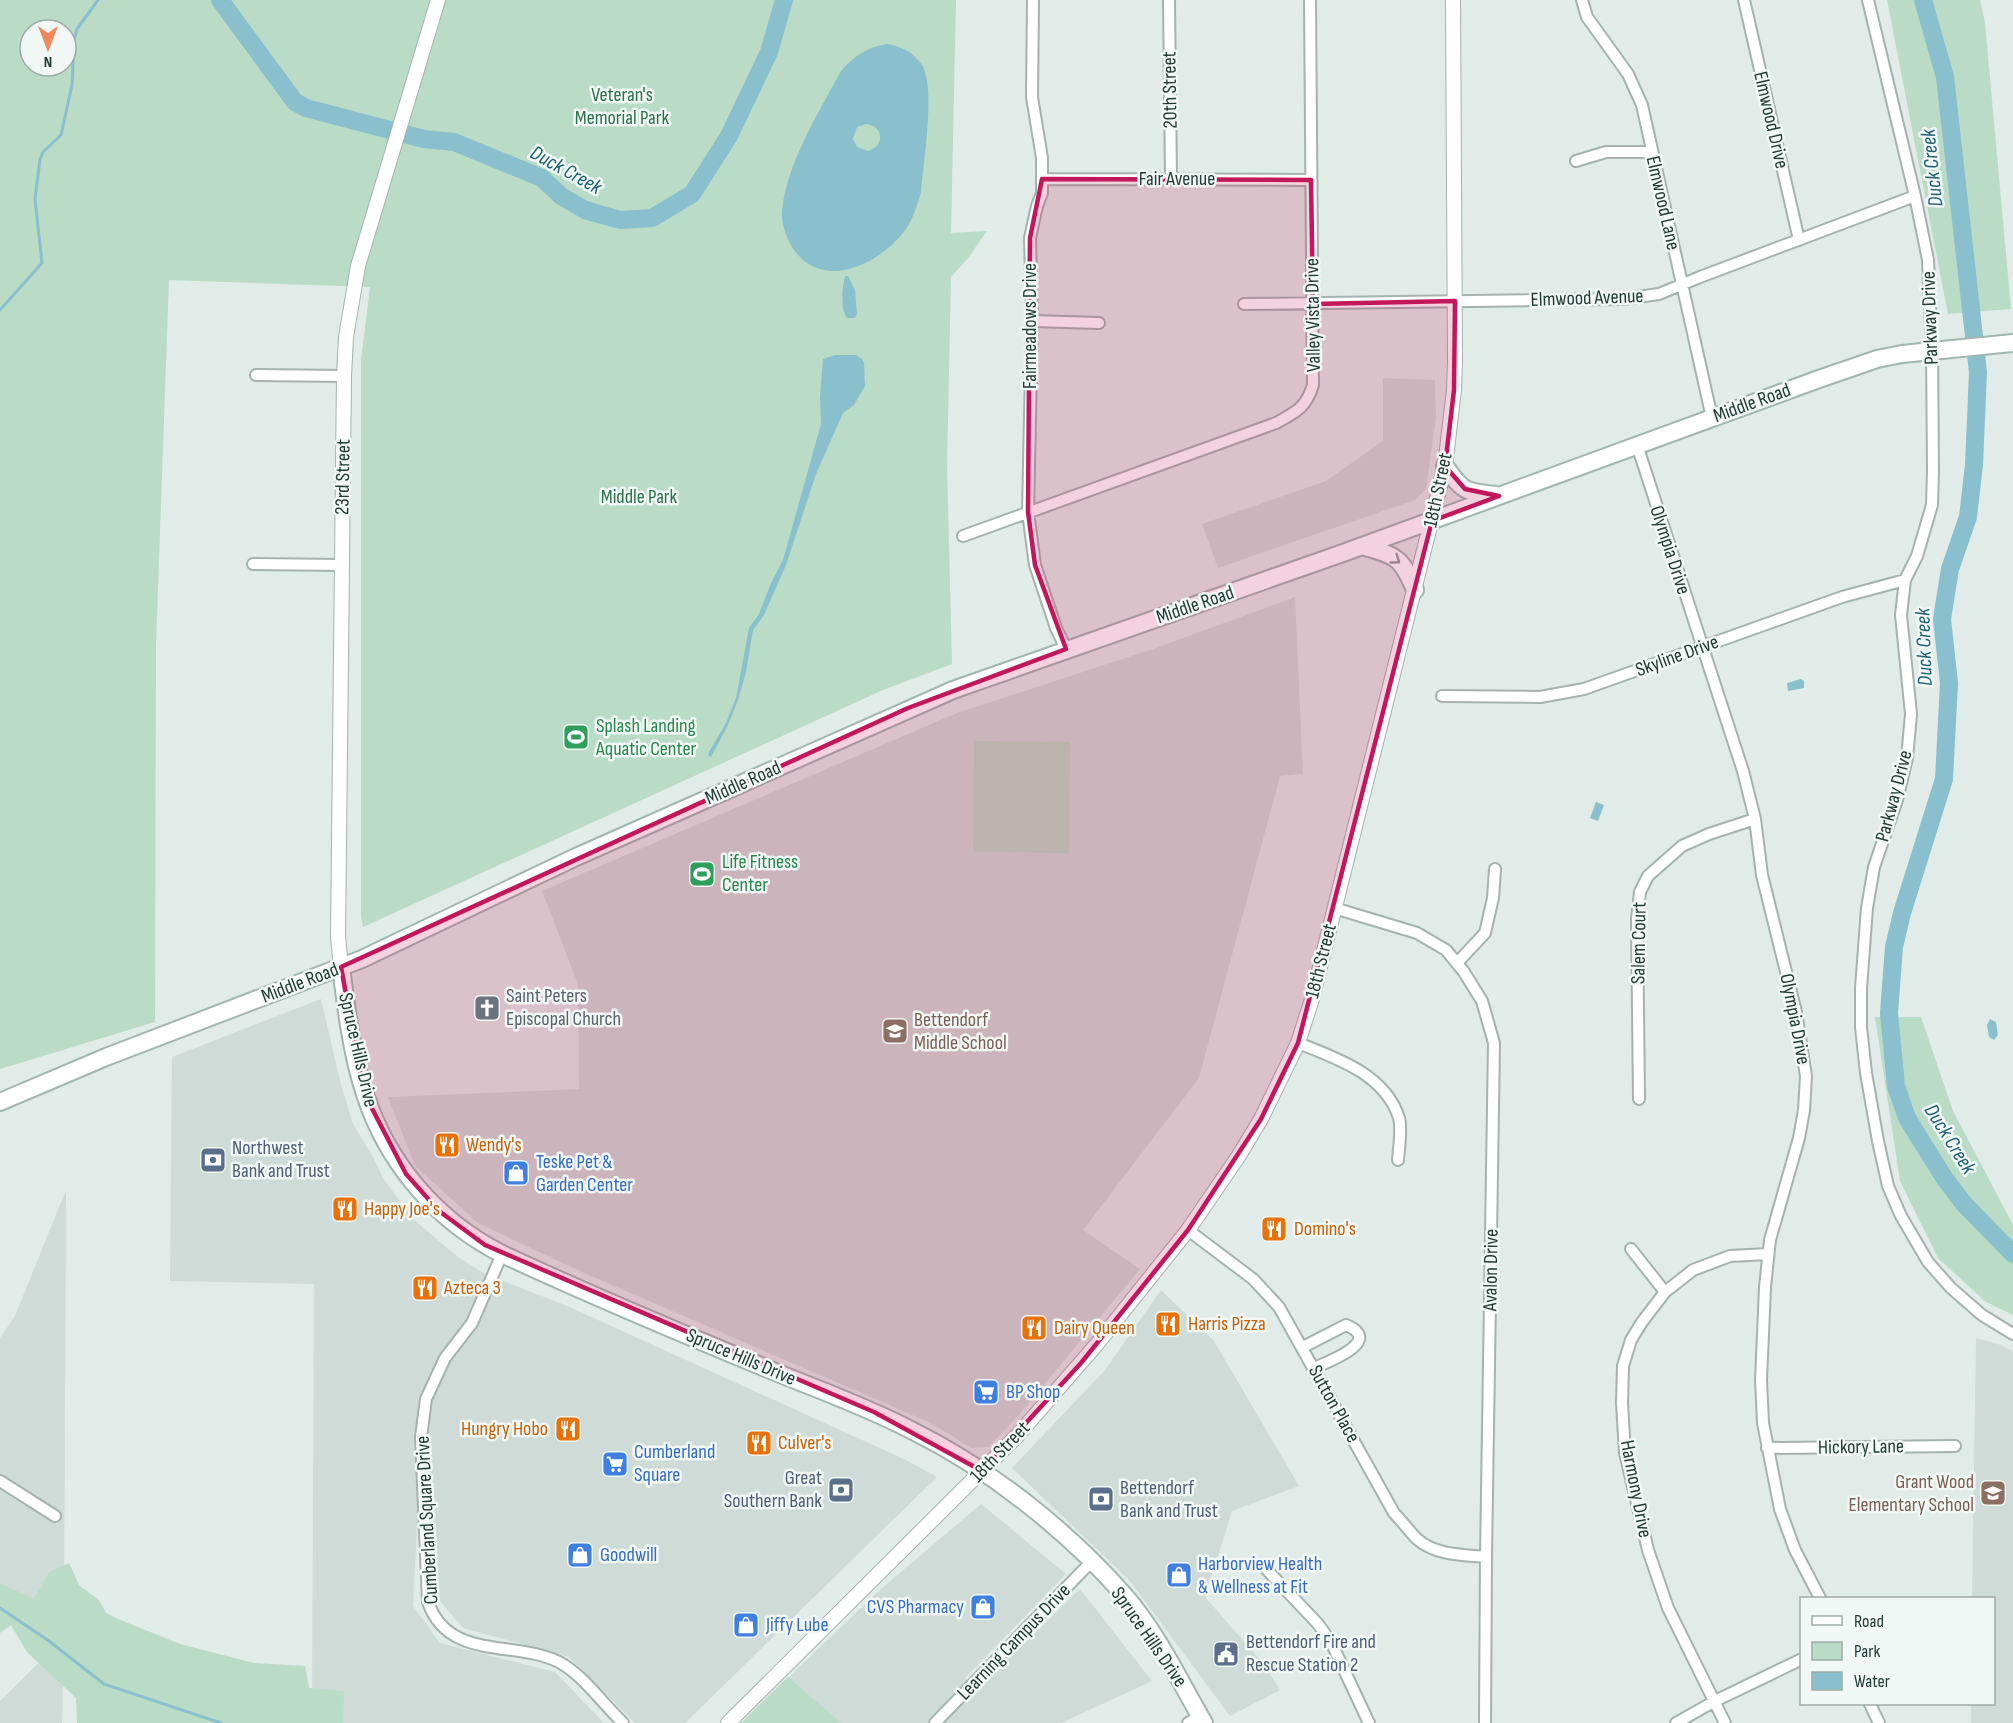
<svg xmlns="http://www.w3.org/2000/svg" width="2013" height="1723" viewBox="0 0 2013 1723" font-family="'Sofia Sans Condensed',sans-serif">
	<rect width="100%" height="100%" fill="#e1ebe7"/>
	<path fill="#cfdbd6" d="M1383,378L1435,380L1436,417L1426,489L1415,500L1218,568L1202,524L1326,481L1383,441Z
		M1295,597L1303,774L1280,776L1199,1078L1083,1230L1140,1269L1018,1416L988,1447L971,1448L933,1424L582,1272L478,1223L415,1166L388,1097L579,1089L578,984L542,891L957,713L1156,648Z
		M321,999L341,1085L353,1124L373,1157L383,1178L413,1219L458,1257L485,1274L565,1305L906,1460L937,1477L685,1723H635L569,1657L463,1628L436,1596L434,1527H417L413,1606L440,1643L555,1672L604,1723H312L314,1284L170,1281L172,1057Z
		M66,1190L64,1638L62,1723H0V1701L64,1638L0,1605V1338L15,1316Z
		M1161,1290L1214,1341L1299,1486L1232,1511L1205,1597L1263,1663L1280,1690L1230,1716L1130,1581L1012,1468L1105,1370Z
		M1976,1338L1998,1344L2013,1351V1723H1971V1704H1994V1598H1972Z
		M981,1504L1066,1574L965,1678L978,1689L1080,1589L1152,1681L1061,1723H744L800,1666L881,1589Z"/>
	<path fill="#badbc5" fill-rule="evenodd" d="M0,0H956L951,233L987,231L968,258L951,277L947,465L952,664L883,690L363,927L361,916V360L370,287L169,280L156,645L155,1022L0,1069ZM30,30H66V66H30Z
		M1887,0H1980L1985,23L2011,309L1948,314Z
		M974,741L1070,742L1069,853L973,852Z
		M1875,1017H1921L1953,1111L2013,1225V1315L1986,1302L1938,1258L1900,1181Z
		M69,1563L79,1585L99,1600L106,1613L118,1619L180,1644L254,1663L305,1666L309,1688L344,1691L343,1723H77L76,1698L27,1652L11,1625L0,1633V1583L34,1599L49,1572Z
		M788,1677L841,1723H741Z"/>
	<path fill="#8abfce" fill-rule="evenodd" d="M887,44C901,46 914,53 922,65C936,87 923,164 921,192C917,206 912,222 903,233C876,266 821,292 792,247C787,239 781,223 782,213C785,166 819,112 841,71C854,56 867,47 887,44ZM866,124C884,126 885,146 868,151L857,147L853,139L857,127Z
		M845,276H848L855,290L857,314L855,318H847C840,308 842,288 845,276Z
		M835,355H856L862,359L864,363L865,386L854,405L843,413L816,474L786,565L764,615L753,630L746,672L738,700L728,725L711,757L708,755L709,752L726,723L736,698L749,628L759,614L771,583L783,560L821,424L820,397L823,359Z
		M1801,679L1804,681V688L1788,691L1787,683Z
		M1596,802L1604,805L1598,821L1590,818Z
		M1990,1019L1996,1022L1998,1035L1994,1040L1989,1037L1987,1025Z"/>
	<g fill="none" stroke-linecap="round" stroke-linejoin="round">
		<path stroke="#8abfce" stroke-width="3" d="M0,310L42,263L35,199L40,159L43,152L61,135L72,85L74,40L77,29L98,0
			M0,1608L49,1641L104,1684L221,1723"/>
		<path stroke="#8abfce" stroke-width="18" d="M220,0L295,102L306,108L424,139L454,142L542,178L561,196L585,210L602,215L621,220L652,218L692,194L729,136L769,52L784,0
			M1923,0L1945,77L1978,372L1974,465L1968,517L1950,569L1942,619L1949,683L1944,779L1902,913L1894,947L1889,1013L1896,1086L1907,1118L1945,1179L1965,1205L2013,1254"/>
		<defs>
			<path id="minor" d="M1033,0L1032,97L1042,158V193L1037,206L1030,238L1032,321L1028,512L1035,565L1056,628L1066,649
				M1169,0L1171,179
				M1582,0L1587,17L1628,74L1642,105L1712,418
				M1744,0L1799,240
				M1868,0L1915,196L1928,260L1932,350L1933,470L1932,505L1917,556L1905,580L1901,615L1911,714L1907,758L1897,800L1874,867L1867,908L1861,988V1027L1866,1073L1878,1141L1888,1186L1901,1216L1928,1262L1951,1288L1982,1315L2013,1334
				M1576,161L1606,152H1651
				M1042,179L1311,180
				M1244,304L1623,299L1659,294L1700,277L1915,196
				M1032,321L1099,323
				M256,375L344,376
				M1637,445L1743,771L1755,819L1762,875L1796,1012L1806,1076L1804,1110L1799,1138L1770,1240L1765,1287L1761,1380L1763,1423L1780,1509L1795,1550L1820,1598
				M963,536L1276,423C1296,412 1306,408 1313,385L1310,0
				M253,564L342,565
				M1442,696L1540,697L1584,689L1842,597L1905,580
				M1334,908L1417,933L1446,950L1464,972L1482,1001L1494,1043L1486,1557L1485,1723
				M1457,963L1485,933L1493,898L1495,869
				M1298,1043C1336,1058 1385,1074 1399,1118C1402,1129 1399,1147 1398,1160
				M1639,1099L1637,919L1640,892L1648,876L1682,846L1709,834L1755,819
				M1188,1230L1253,1279L1279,1307L1394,1513C1402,1521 1409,1531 1417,1539C1435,1555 1462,1555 1486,1557
				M1631,1249L1665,1292
				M502,1254L472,1323L445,1358L426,1399L421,1437L428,1602C448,1661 515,1640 559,1662C582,1674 604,1705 623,1723
				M1303,1347L1346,1325C1385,1341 1327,1362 1314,1368
				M1767,1448L1955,1446
				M0,1481L55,1516
				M1267,1570L1318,1624L1331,1642L1369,1723
				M1870,1704L1879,1723
				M935,1723L1092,1561
				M1188,1723L1200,1716
				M1676,1723L1715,1701L1802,1659
				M1725,1723L1668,1608L1648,1550L1625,1453L1622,1403L1623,1366L1631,1340L1642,1322L1665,1292L1693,1270L1730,1256L1768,1254"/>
			<path id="tertiary" d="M341,967L338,937L344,376L346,337L358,266L438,0
				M728,1723L1017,1436L1097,1344L1188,1230L1238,1157L1261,1119L1298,1043L1312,999L1445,466L1454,390L1455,361L1453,0"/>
			<path id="secondary" d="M1445,466C1463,492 1465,492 1496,495
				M1362,546C1396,556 1401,556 1415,590
				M341,967C346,1007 352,1056 365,1094C387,1163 437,1221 502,1254C586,1293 671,1329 756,1364C808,1386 861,1404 911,1430C990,1469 1067,1530 1125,1596C1158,1634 1179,1680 1204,1723
				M0,1102L106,1057L362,959L576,857L953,690L1343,553L1819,379L1877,359L1902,354L2013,343"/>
		</defs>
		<use href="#minor" stroke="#a4b3ae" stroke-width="14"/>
		<use href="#tertiary" stroke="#a4b3ae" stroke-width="16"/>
		<use href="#secondary" stroke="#a0b6af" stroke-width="20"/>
		<use href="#minor" stroke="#fff" stroke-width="10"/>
		<use href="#tertiary" stroke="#fff" stroke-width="14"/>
		<use href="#secondary" stroke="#fff" stroke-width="16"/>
	</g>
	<defs><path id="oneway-chevron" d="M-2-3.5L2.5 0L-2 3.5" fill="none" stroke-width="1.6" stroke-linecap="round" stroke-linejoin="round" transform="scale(1.5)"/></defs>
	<use stroke="#909d9a" href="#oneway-chevron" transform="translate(1396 560) rotate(36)"/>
	<path fill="#c2185b" fill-opacity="0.2" stroke="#c2185b" stroke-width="4.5" stroke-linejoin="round" d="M1042,179L1311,180L1313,304L1455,301L1454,390L1445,466L1465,489L1499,496L1432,521L1298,1043L1261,1119L1188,1230L1081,1363L982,1471L874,1412L485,1245L439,1211L406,1174L364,1093L341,967L908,708L1066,649L1035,565L1028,512L1030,238Z"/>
	<defs>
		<symbol id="stadium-square" viewBox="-11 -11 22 22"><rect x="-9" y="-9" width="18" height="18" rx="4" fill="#2e9e5b" stroke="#f1f7f5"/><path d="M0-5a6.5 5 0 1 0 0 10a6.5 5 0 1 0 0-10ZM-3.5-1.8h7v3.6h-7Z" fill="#fff"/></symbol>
		<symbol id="church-square" viewBox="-11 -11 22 22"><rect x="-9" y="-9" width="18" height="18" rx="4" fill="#6b7280" stroke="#f1f7f5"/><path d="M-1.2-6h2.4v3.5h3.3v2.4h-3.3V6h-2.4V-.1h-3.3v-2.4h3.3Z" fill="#fff"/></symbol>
		<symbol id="school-square" viewBox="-11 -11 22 22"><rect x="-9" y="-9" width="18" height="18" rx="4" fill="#8d6e63" stroke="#f1f7f5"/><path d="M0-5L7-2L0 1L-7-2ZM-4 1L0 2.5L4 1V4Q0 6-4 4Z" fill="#fff"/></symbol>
		<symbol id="restaurant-square" viewBox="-11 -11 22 22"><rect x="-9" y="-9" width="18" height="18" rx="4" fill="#e8710a" stroke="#f1f7f5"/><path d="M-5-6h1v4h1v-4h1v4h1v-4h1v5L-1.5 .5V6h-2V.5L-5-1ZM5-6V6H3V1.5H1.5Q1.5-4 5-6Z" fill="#fff"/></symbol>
		<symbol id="bank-square" viewBox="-11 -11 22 22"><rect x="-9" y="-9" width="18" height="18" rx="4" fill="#5c6f8a" stroke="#f1f7f5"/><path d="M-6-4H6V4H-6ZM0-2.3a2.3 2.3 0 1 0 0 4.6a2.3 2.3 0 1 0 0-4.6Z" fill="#fff"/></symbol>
		<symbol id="shop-square" viewBox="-11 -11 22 22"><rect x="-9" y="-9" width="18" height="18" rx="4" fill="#3f7fe0" stroke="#f1f7f5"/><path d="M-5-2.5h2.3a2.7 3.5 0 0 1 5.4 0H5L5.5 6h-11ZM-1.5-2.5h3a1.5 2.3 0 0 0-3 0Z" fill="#fff"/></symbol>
		<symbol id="supermarket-square" viewBox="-11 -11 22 22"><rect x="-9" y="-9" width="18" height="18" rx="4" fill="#3f7fe0" stroke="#f1f7f5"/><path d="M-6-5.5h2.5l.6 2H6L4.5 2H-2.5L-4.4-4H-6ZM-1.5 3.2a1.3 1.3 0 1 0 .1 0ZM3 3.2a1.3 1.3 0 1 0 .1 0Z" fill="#fff"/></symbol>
		<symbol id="civic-square" viewBox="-11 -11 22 22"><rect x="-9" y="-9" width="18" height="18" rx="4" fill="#5c6f8a" stroke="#f1f7f5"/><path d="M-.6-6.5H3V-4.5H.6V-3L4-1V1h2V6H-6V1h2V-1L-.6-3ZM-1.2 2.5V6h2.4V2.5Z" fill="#fff"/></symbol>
	</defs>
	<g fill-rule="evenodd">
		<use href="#stadium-square" x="561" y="722" width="30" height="30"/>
		<use href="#stadium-square" x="687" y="859" width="30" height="30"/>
		<use href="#church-square" x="472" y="993" width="30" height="30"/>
		<use href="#school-square" x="880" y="1016" width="30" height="30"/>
		<use href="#restaurant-square" x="432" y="1130" width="30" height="30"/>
		<use href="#bank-square" x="198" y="1145" width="30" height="30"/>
		<use href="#shop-square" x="501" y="1158" width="30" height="30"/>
		<use href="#restaurant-square" x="330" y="1194" width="30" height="30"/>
		<use href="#restaurant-square" x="1259" y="1214" width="30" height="30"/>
		<use href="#restaurant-square" x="410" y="1273" width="30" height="30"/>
		<use href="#restaurant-square" x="1153" y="1309" width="30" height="30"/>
		<use href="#restaurant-square" x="1019" y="1313" width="30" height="30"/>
		<use href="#supermarket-square" x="971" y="1377" width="30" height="30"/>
		<use href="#restaurant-square" x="553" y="1414" width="30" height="30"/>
		<use href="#restaurant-square" x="744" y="1428" width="30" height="30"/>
		<use href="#supermarket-square" x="600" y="1449" width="30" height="30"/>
		<use href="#bank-square" x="826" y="1475" width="30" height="30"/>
		<use href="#school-square" x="1978" y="1478" width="30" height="30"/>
		<use href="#bank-square" x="1086" y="1484" width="30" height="30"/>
		<use href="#shop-square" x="565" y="1540" width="30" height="30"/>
		<use href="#shop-square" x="1164" y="1560" width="30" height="30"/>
		<use href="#shop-square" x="968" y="1592" width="30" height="30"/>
		<use href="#shop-square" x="731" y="1610" width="30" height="30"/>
		<use href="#civic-square" x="1211" y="1639" width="30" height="30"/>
	</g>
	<g text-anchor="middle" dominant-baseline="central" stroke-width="5" stroke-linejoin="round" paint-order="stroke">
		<g font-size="20" fill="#223b35" stroke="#f1f7f5">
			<text transform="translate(1170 90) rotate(-91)">20th Street</text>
			<text transform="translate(1771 120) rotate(77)">Elmwood Drive</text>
			<text x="1177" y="179">Fair Avenue</text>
			<text transform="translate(1663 203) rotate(77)">Elmwood Lane</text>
			<text transform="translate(1587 298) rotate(-2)">Elmwood Avenue</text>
			<text transform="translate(1313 315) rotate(-91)">Valley Vista Drive</text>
			<text transform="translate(1930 318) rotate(-92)">Parkway Drive</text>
			<text transform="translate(1030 326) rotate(-90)">Fairmeadows Drive</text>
			<text transform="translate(1752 403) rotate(-20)">Middle Road</text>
			<text transform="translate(343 477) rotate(-89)">23rd Street</text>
			<text transform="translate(1438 490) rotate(-78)">18th Street</text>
			<text transform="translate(1670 550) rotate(72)">Olympia Drive</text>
			<text transform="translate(1195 605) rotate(-19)">Middle Road</text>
			<text transform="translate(1677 656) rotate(-20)">Skyline Drive</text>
			<text transform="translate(743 783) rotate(-24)">Middle Road</text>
			<text transform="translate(1894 796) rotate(-75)">Parkway Drive</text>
			<text transform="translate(1639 943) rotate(-89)">Salem Court</text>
			<text transform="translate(1321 961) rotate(-76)">18th Street</text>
			<text transform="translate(300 983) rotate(-21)">Middle Road</text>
			<text transform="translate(1795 1019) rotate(79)">Olympia Drive</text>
			<text transform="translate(358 1050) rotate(77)">Spruce Hills Drive</text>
			<text transform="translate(1491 1270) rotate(-89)">Avalon Drive</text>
			<text transform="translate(741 1357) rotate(23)">Spruce Hills Drive</text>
			<text transform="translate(1334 1404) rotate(61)">Sutton Place</text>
			<text transform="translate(1861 1447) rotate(-1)">Hickory Lane</text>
			<text transform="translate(1000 1452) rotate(-46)">18th Street</text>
			<text transform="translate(1636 1489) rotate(79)">Harmony Drive</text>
			<text transform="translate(427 1520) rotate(-93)">Cumberland Square Drive</text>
			<text transform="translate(1149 1637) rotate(55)">Spruce Hills Drive</text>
			<text transform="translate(1014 1642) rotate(-46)">Learning Campus Drive</text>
		</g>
		<g font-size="20" fill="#2d704b" stroke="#f1f7f5">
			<text x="622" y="95">Veteran's<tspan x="622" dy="23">Memorial Park</tspan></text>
			<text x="639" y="497">Middle Park</text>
		</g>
		<g font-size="20" fill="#27864d" stroke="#f1f7f5" text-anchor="start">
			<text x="596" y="726">Splash Landing<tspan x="596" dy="23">Aquatic Center</tspan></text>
			<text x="722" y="862">Life Fitness<tspan x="722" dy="23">Center</tspan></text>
		</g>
		<g font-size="20" fill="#5b616d" stroke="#f1f7f5" text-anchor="start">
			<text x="506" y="996">Saint Peters<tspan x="506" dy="23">Episcopal Church</tspan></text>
		</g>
		<g font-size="20" fill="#785e54" stroke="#f1f7f5" text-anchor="start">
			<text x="914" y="1020">Bettendorf<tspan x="914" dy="23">Middle School</tspan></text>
			<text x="1974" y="1482" text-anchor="end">Grant Wood<tspan x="1974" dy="23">Elementary School</tspan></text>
		</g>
		<g font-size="20" fill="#c56008" stroke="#f1f7f5" text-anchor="start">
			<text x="466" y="1145">Wendy's</text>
			<text x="364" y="1209">Happy Joe's</text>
			<text x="1294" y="1229">Domino's</text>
			<text x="444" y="1288">Azteca 3</text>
			<text x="1188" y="1324">Harris Pizza</text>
			<text x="1054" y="1328">Dairy Queen</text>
			<text x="548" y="1429" text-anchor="end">Hungry Hobo</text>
			<text x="778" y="1443">Culver's</text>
		</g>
		<g font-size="20" fill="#4e5e75" stroke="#f1f7f5" text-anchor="start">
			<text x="232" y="1148">Northwest<tspan x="232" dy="23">Bank and Trust</tspan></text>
			<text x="822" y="1478" text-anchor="end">Great<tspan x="822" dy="23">Southern Bank</tspan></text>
			<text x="1120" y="1488">Bettendorf<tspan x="1120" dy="23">Bank and Trust</tspan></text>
			<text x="1246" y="1642">Bettendorf Fire and<tspan x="1246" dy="23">Rescue Station 2</tspan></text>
		</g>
		<g font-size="20" fill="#366cbe" stroke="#f1f7f5" text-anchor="start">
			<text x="536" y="1162">Teske Pet &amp;<tspan x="536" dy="23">Garden Center</tspan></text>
			<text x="1006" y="1392">BP Shop</text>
			<text x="634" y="1452">Cumberland<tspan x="634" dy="23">Square</tspan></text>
			<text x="600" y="1555">Goodwill</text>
			<text x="1198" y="1564">Harborview Health<tspan x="1198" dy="23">&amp; Wellness at Fit</tspan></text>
			<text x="964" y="1607" text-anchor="end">CVS Pharmacy</text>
			<text x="766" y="1625">Jiffy Lube</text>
		</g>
		<g font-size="21" font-style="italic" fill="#1e6074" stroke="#f1f7f5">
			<text transform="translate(1932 168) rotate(-96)">Duck Creek</text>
			<text transform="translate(566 170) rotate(29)">Duck Creek</text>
			<text transform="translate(1924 647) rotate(-92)">Duck Creek</text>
			<text transform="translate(1950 1139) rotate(58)">Duck Creek</text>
		</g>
	</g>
	<rect x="1800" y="1597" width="195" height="108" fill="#f1f7f5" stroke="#9eaca8" stroke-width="1.5"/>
	<rect x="1812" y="1616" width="30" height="9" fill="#ffffff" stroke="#9eaca8" stroke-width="1.5"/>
	<text x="1854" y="1627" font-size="18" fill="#223b35">Road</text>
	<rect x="1812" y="1642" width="30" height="18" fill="#badbc5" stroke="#9eaca8" stroke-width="1.5"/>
	<text x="1854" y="1657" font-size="18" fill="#223b35">Park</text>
	<rect x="1812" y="1672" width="30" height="18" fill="#8abfce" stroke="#9eaca8" stroke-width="1.5"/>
	<text x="1854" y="1687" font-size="18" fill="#223b35">Water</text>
	<g transform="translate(48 48) rotate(180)"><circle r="28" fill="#f1f7f5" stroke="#9eaca8" stroke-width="1.5"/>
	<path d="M0-4.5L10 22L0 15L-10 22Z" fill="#ed895c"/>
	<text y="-9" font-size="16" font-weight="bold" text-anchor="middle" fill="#223b35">N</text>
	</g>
</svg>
